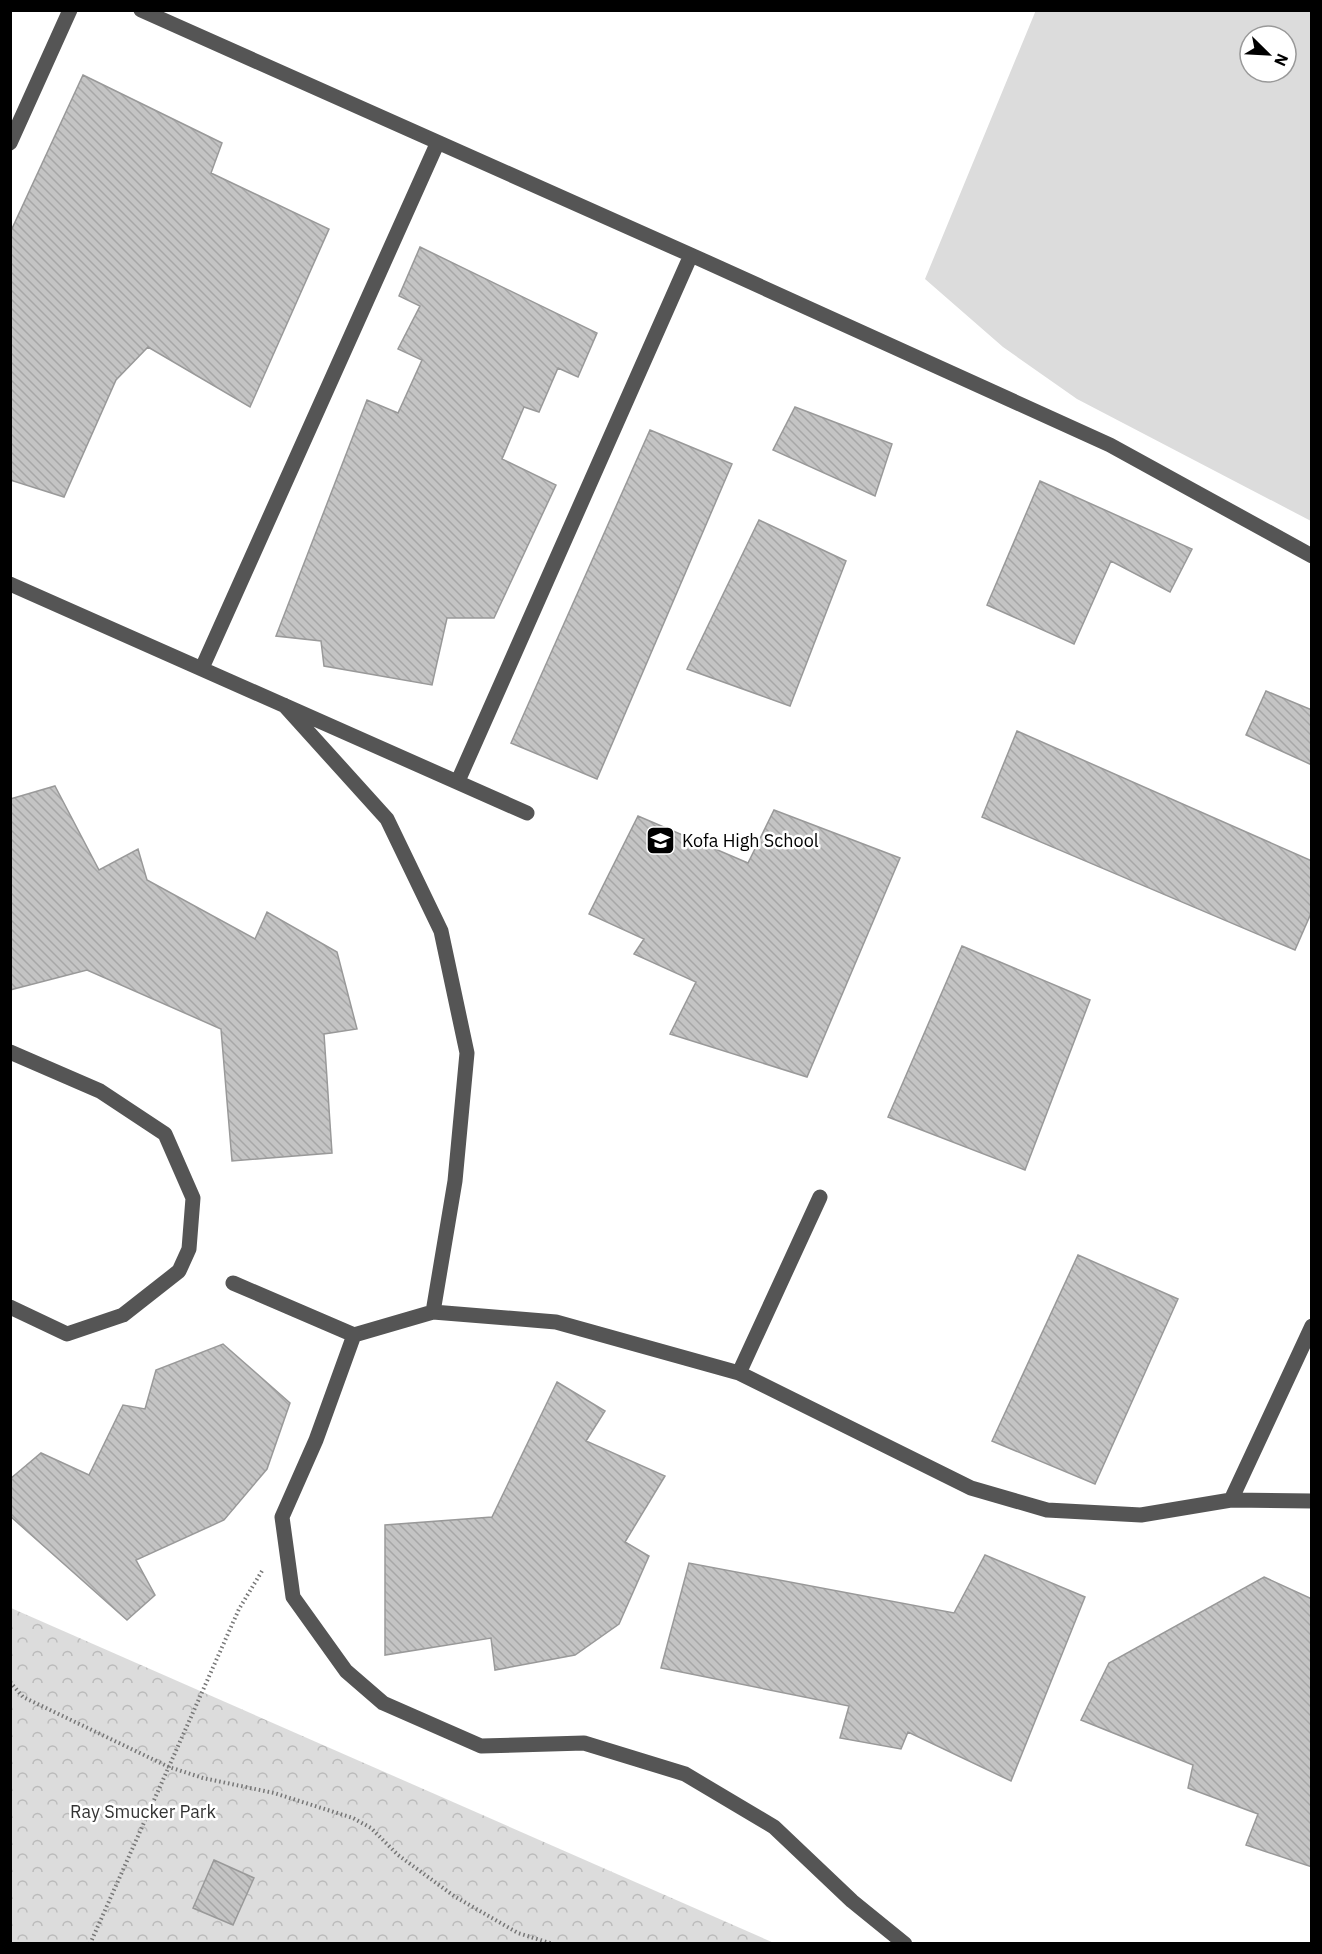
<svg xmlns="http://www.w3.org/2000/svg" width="1322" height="1954" viewBox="0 0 1322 1954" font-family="'IBM Plex Sans',sans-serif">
	<defs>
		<pattern id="park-crowns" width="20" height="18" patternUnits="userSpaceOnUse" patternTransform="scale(1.5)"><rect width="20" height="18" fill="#dcdcdc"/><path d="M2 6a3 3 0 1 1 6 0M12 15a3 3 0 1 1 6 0" fill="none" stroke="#bbb"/></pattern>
		<pattern id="building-back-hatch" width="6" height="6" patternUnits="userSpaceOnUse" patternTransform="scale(1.5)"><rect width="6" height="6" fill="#c4c4c4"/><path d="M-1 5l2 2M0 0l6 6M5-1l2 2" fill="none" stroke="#a7a7a7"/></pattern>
	</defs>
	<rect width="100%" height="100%" fill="#fff"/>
	<path fill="#dcdcdc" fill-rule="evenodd" d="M1036,10L1311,11V521L1077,399L1003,347L925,279ZM1250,36H1286V72H1250Z"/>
	<path fill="url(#park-crowns)" d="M11,1608L774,1943H11Z"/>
	<path fill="url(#building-back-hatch)" stroke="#999" stroke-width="1.5" d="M83,75L222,143L211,173L329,229L250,407L148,347L116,380L64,497L10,480V233Z
		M420,247L597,333L578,377L558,368L539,412L524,407L502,459L556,485L494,618H447L432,685L324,666L321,641L276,636L367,400L398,413L422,360L398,349L420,306L399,296Z
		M795,407L892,444L875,496L773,450Z
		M650,430L732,464L597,779L511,743Z
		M1040,481L1192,549L1170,592L1111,561L1074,644L987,605Z
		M759,520L846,561L790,706L687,669Z
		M1266,691L1312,710V765L1246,735Z
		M1017,731L1312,861V911L1295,950L982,817Z
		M55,786L99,870L138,849L147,880L255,939L267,912L337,952L357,1029L324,1034L332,1153L232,1161L221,1029L87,970L10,990V799Z
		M774,810L900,858L807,1077L670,1034L696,982L634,954L644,939L589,914L638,816L748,863Z
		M962,946L1090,1000L1025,1170L888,1117Z
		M1078,1255L1178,1299L1095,1484L992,1441Z
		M223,1344L290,1403L267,1469L224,1520L136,1560L155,1595L127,1620L10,1516V1479L41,1453L89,1475L123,1405L145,1409L156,1370Z
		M557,1382L605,1411L586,1441L665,1476L625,1542L649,1556L619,1624L575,1655L495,1670L491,1638L385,1655V1525L492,1517Z
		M985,1555L1085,1597L1011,1781L908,1732L901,1749L840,1738L849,1706L661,1668L689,1563L954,1613Z
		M1264,1577L1312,1599V1867L1246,1845L1258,1814L1188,1788L1193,1765L1081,1720L1109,1663Z
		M214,1860L254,1878L233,1925L193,1908Z"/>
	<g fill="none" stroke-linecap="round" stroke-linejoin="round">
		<path stroke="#777" stroke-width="4" stroke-dasharray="1.5 3" stroke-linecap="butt" d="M10,1682L23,1697L169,1767L203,1778L274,1793L353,1818L371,1828L398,1855L454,1896L518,1933L553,1944
			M90,1944L239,1609L262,1571"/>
		<path stroke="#555" stroke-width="15" d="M141,10L691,255L1110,445L1312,556
			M10,143L70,10
			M10,584L527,813
			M202,668L437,144
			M284,705L387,819L441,931L467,1053L455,1181L433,1312
			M458,781L691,255
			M10,1052L100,1091L165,1134L193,1198L189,1249L179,1271L123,1315L67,1334L10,1307
			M233,1283L354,1335
			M739,1373L820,1197
			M1231,1500L1312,1326
			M905,1944L852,1901L774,1827L685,1774L584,1743L481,1746L383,1703L346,1671L293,1597L282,1517L316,1440L354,1335L433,1312L556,1322L739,1373L971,1488L1047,1510L1141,1515L1231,1500L1312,1501"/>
	</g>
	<defs>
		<symbol id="school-square" viewBox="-11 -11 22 22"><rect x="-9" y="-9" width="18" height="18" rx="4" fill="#000" stroke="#fff"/><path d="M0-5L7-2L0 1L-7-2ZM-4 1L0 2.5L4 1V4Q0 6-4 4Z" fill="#fff"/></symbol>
	</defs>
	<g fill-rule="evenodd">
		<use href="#school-square" x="644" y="824" width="33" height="33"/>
	</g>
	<g text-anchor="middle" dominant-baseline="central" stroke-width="5" stroke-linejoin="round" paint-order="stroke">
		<g font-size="18" fill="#000" stroke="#fff" text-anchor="start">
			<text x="682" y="840">Kofa High School</text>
		</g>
		<g font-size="18" fill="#333" stroke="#fff">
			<text x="143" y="1811">Ray Smucker Park</text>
		</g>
	</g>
	<rect width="1322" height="1954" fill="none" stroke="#000000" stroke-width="24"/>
	<g transform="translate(1268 54) rotate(114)"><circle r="28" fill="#ffffff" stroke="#999999" stroke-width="1.5"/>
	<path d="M0-4.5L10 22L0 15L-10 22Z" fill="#000000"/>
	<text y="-9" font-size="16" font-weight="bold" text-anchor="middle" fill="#000000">N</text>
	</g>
</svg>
